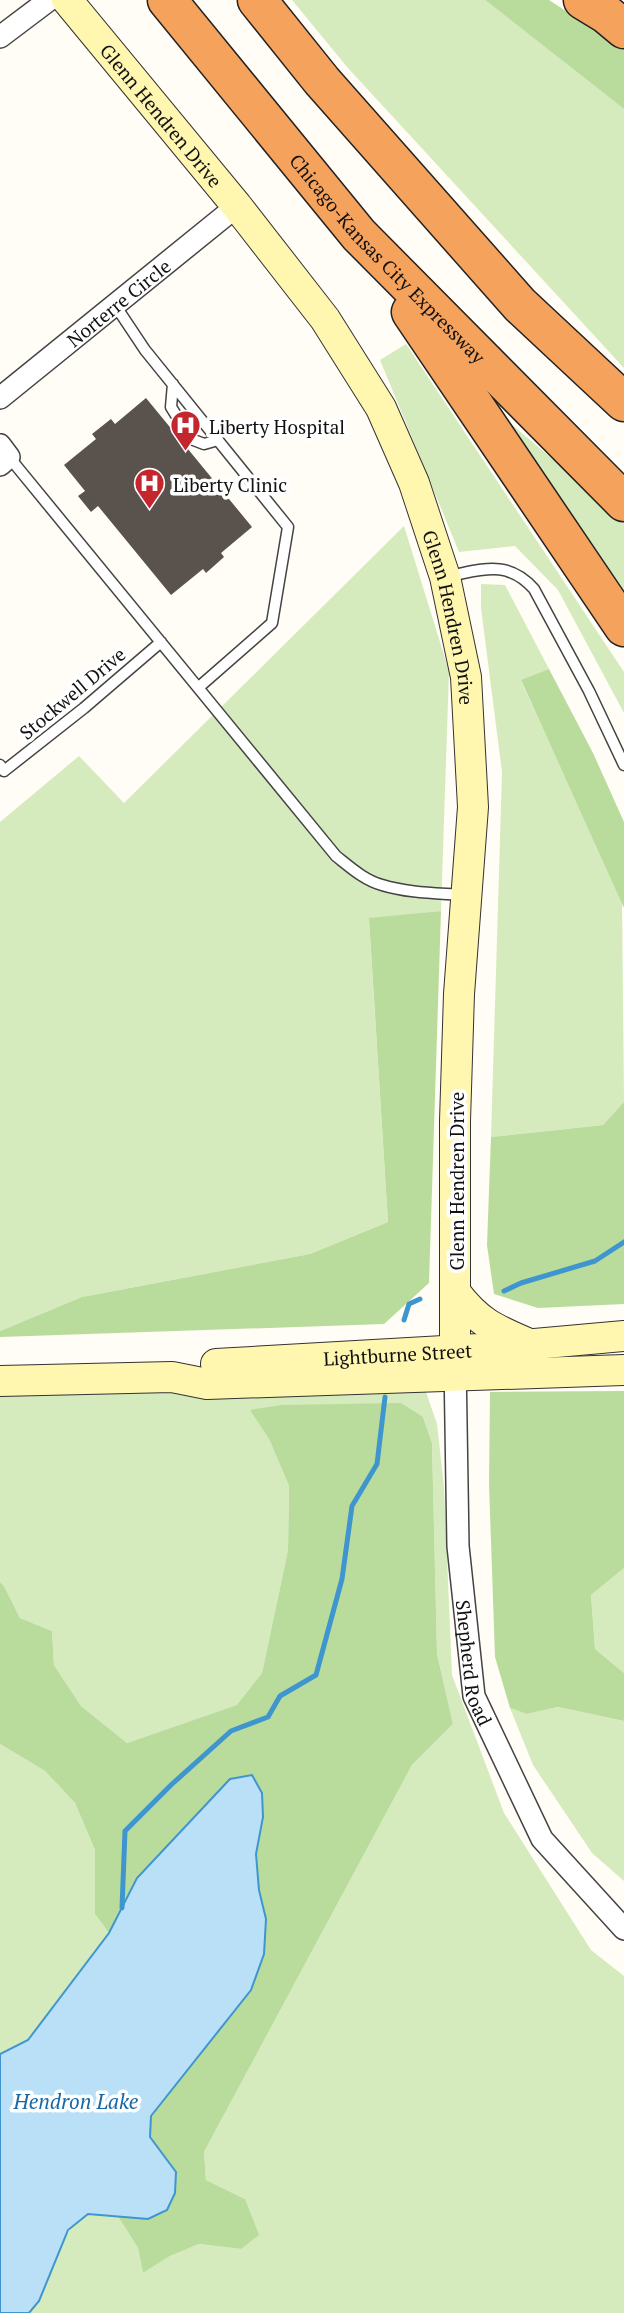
<svg xmlns="http://www.w3.org/2000/svg" width="624" height="2313" viewBox="0 0 624 2313" font-family="'PT Serif',serif">
	<rect width="100%" height="100%" fill="#fffdf5"/>
	<path fill="#d5ebbd" d="M292,0H485L624,109V368L347,67Z
		M406,344L624,672V713L558,590L515,546L459,552L380,360Z
		M510,423L624,520V594Z
		M404,526L449,671L441,911L369,919L388,1222L310,1254L82,1297L0,1331V822L79,756L124,803Z
		M481,584L505,585L549,669L521,681L622,901L624,1102L603,1125L491,1137L502,772L481,608Z
		M395,1387L426,1392L437,1424L444,1487L452,1675L504,1813L591,1950L624,1976V2313H29C47,2289 61,2222 89,2214C97,2212 109,2215 117,2215L138,2248L143,2273L170,2256L199,2244L241,2249L245,2199L206,2180L204,2152L412,1765L453,1724L437,1654L432,1443L423,1417L251,1410L269,1439L289,1486L288,1550L262,1673L238,1705L127,1743L81,1706L54,1665L52,1631L20,1618L4,1586L0,1582V1396Z
		M624,1568V1673L595,1649L591,1595Z
		M558,1707L624,1721V1881L592,1853L533,1765L510,1708L527,1714Z
		M0,1744L45,1771L75,1803L95,1850V1914L109,1933L28,2040L0,2054Z"/>
	<path fill="#b9dc9c" d="M485,0H549L624,49V109Z
		M549,669L593,753L624,822V908L521,680Z
		M441,911L429,1283L384,1324L0,1337V1331L82,1297L310,1254L388,1222L369,918Z
		M624,1102V1304L538,1308L494,1294L487,1245L491,1137L603,1125Z
		M624,1391V1568L591,1595L595,1649L624,1673V1721L558,1707L527,1714L510,1708L495,1657L489,1484L490,1392Z
		M401,1403L423,1417L432,1443L437,1654L453,1724L412,1765L204,2152L206,2180L245,2199L259,2235L241,2249L199,2244L170,2256L143,2273L138,2248L117,2215L148,2219L176,2172L150,2137L151,2116L251,1990L264,1954L266,1919L259,1890L256,1854L263,1817L137,1878L109,1933L95,1914V1850L75,1803L45,1771L0,1744V1582L4,1586L20,1618L52,1631L54,1665L81,1706L127,1743L237,1705L262,1673L288,1550L289,1486L269,1439L250,1410L281,1405Z"/>
	<path fill="#b9e0f7" stroke="#3f96cf" stroke-width="2" d="M252,1775L262,1793L263,1817L256,1854L259,1890L266,1919L264,1954L251,1990L151,2116L150,2137L176,2172L175,2193L167,2210L148,2219L88,2214L68,2230L39,2301L29,2313H0V2054L28,2040L109,1933L137,1878L230,1779Z"/>
	<g fill="none" stroke-linecap="round" stroke-linejoin="round">
		<path stroke="#3f96cf" stroke-width="5" d="M504,1291L521,1283L595,1261L624,1242
			M404,1320L409,1304L420,1299
			M122,1908L125,1831L171,1785L231,1731L268,1717L280,1696L316,1675L342,1579L352,1506L377,1464L385,1397"/>
	</g>
	<path fill="#5a524d" d="M146,398L252,527L221,553L224,557L206,573L203,569L171,595L98,506L91,512L78,496L85,491L64,465L96,439L92,434L111,419L115,424Z"/>
	<g fill="none" stroke-linecap="round" stroke-linejoin="round">
		<defs>
			<path id="lane" d="M115,305L145,350L288,527L272,623L199,687
				M173,384L171,407L191,439L204,444L218,440
				M9,457L336,856C350,867 364,880 382,885C408,893 436,893 463,895
				M448,576C482,570 507,559 534,589L589,691L624,765
				M0,765L4,771L84,708L161,642"/>
			<g id="street">
				<path d="M0,37L49,0"/>
				<path id="s1" d="M0,398L237,206"/>
				<path d="M0,445L9,457L0,465"/>
				<path id="s2" d="M455,1363L458,1546L474,1696L542,1839L624,1929"/>
			</g>
			<g id="secondary">
				<path id="s3" d="M67,0L237,206L325,319L381,408L414,483L445,577L466,677L473,807L459,994L455,1121V1350"/>
				<path d="M456,1293C478,1322 494,1329 527,1343"/>
				<path id="s4" d="M216,1364L479,1349L624,1336"/>
				<path d="M0,1381L172,1377L207,1384L624,1370"/>
			</g>
			<g id="highway">
				<path id="s5" d="M167,0L359,235L624,502"/>
				<path d="M257,0L322,81L520,305L624,402"/>
				<path d="M583,0L606,14L624,29"/>
				<path d="M411,312L624,627"/>
			</g>
		</defs>
		<use href="#lane" stroke="#444" stroke-width="13"/>
		<use href="#street" stroke="#444" stroke-width="24"/>
		<use href="#secondary" stroke="#333" stroke-width="32"/>
		<use href="#highway" stroke="#222" stroke-width="41"/>
		<use href="#lane" stroke="#fff" stroke-width="10"/>
		<use href="#street" stroke="#fff" stroke-width="21"/>
		<use href="#secondary" stroke="#fff6b0" stroke-width="30"/>
		<use href="#highway" stroke="#f5a25d" stroke-width="38"/>
	</g>
	<defs>
		<symbol id="hospital-pin" viewBox="-11 -11 22 30"><path d="M0 17L-7.5 6A9.5 9.5 0 1 1 7.5 6Z" fill="#c4262e" stroke="#fff"/><path d="M-5-5h3v3.5h4V-5h3V5h-3V1.5h-4V5h-3Z" fill="#fff"/></symbol>
	</defs>
	<g fill-rule="evenodd">
		<use href="#hospital-pin" x="168" y="408" width="35" height="47"/>
		<use href="#hospital-pin" x="132" y="466" width="35" height="47"/>
	</g>
	<g text-anchor="middle" dominant-baseline="central" stroke-width="7" stroke-linejoin="round" paint-order="stroke">
		<g font-size="19" fill="#111" stroke="#fff">
			<text stroke="none"><textPath href="#s3" startOffset="149">Glenn Hendren Drive</textPath></text>
			<text stroke="none"><textPath href="#s5" startOffset="340">Chicago-Kansas City Expressway</textPath></text>
			<text stroke="none"><textPath href="#s1" startOffset="152">Norterre Circle</textPath></text>
			<text stroke="none"><textPath href="#s3" startOffset="737">Glenn Hendren Drive</textPath></text>
			<text transform="translate(72 693) rotate(-40)">Stockwell Drive</text>
			<text transform="translate(456 1181) rotate(-90)">Glenn Hendren Drive</text>
			<text stroke="none"><textPath href="#s4" startOffset="182">Lightburne Street</textPath></text>
			<text stroke="none"><textPath href="#s2" startOffset="301">Shepherd Road</textPath></text>
		</g>
		<g font-size="19" fill="#111" stroke="#fff" text-anchor="start">
			<text x="209" y="426">Liberty Hospital</text>
			<text x="173" y="484">Liberty Clinic</text>
		</g>
		<g font-size="21" font-style="italic" fill="#1768a6" stroke="#fff">
			<text x="76" y="2101">Hendron Lake</text>
		</g>
	</g>
</svg>
